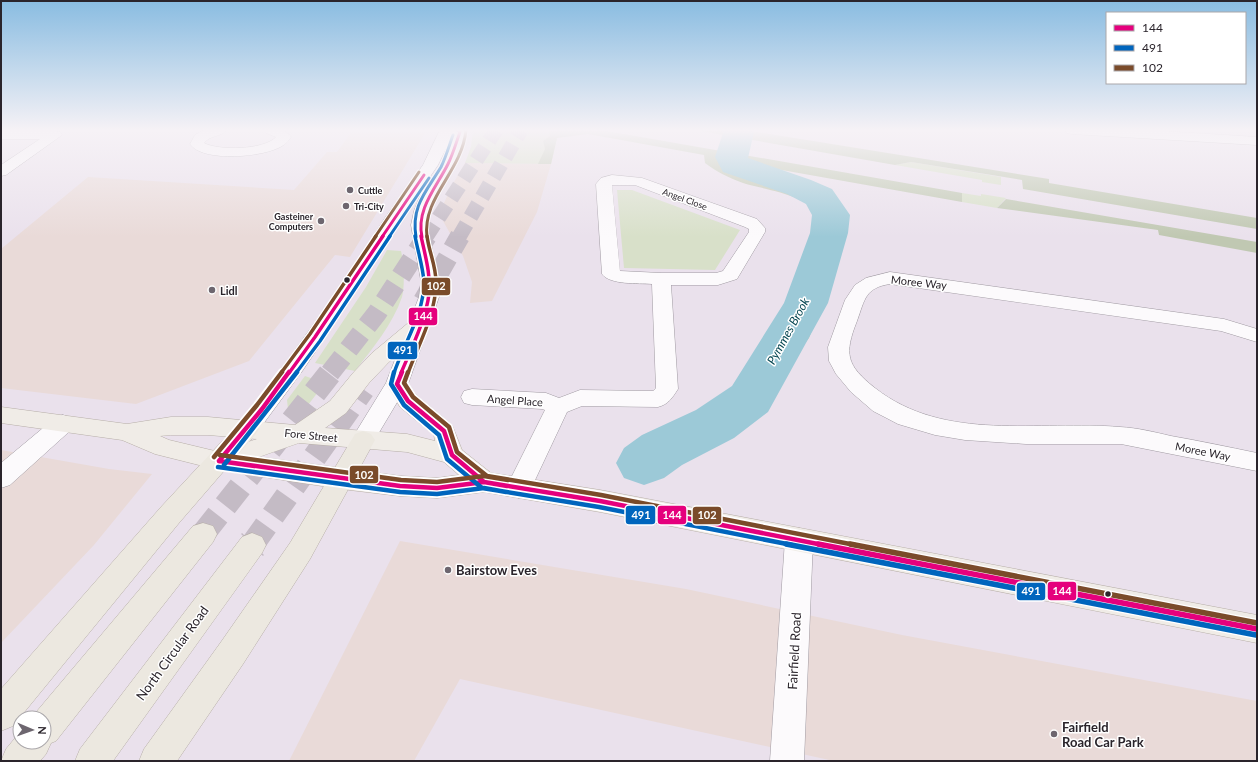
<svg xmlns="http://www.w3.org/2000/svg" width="1258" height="762" viewBox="0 0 1258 762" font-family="Lato,sans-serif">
	<rect width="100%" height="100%" fill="#eae1ec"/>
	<path fill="#e9dad8" d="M353,130H427L350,257L335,255L249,361L136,404L1,388V249L88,177L294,190L327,152H337Z
		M465,163L551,164L537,212L492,301L470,303L472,282L463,256L443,221L442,207L454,182Z
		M1,450L109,469L152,474L94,545L1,643Z
		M400,541L686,589L902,635L1257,701V761H834L460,679L414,761H289Z"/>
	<path fill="#d8e0c9" d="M473,130H566L557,138L551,164L465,163L471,147Z
		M911,162L1001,177V185L982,182V180L895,165Z
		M617,190H632L740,230L715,270L624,268Z
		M962,193L981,196V194L1006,198L997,208L962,202Z
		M387,250L401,251C404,263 405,285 402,297C393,324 372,349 355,371L315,363L366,287Z
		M305,376L325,383L308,405L317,409C306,414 297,417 288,409L287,400Z"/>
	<path fill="#c0c8b2" d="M552,130H601L962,193V202L754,165C777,179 807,181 829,197C835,201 840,209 844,214L841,254L809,338L782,373L736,421L712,407L744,379L803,278L824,221C810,194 769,191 743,183C729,178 717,172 705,163L704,155L588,134L557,138L551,164H538L545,149L543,141L550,136L549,132Z
		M695,130H745L1049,179V183L1257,218V229L1023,189L1022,180L911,162L895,165Z
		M1006,199L1257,242V253L1159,235L1158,230L997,208Z"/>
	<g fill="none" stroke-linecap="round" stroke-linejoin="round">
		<path fill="#9cc9d7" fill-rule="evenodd" d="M722,130H753L754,132L748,158L811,180L832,189L850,215L848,233L828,303L768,412L734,438L682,465L664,478L644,485L624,478L616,463L624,448L642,435L696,410L732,386L784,303L810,233L812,215L806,204L787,194L723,172L715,157L723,133Z"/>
		<path stroke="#c4bbc5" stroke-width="15" stroke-dasharray="15 8" stroke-linecap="butt" d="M426,237L496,130
			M459,237L521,130"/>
		<path stroke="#c4bbc5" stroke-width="20" stroke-dasharray="20 10" stroke-linecap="butt" d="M423,301L460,236
			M330,373L377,313L427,236"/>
		<path stroke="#c4bbc5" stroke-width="24" stroke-dasharray="24 12" stroke-linecap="butt" d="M203,534L331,372
			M252,545L363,389"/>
		<path stroke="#c4bbc5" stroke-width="31" stroke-dasharray="31 16" stroke-linecap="butt" d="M252,545L253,544"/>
		<defs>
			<path id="minor" d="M204,130H227C221,137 210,135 204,143C219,151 264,150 276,137L266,133L264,130C274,130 285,128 291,137C289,140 286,144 282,146C265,157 203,163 190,144L195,135Z
				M1,131H55L60,132L62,135L6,175L1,176V165L40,139H1Z
				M612,175L642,178L757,219L765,228V232L737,279L718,285H671L678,389C672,398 669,404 658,407L582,406L567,412L528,495L519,498L510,495L506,488L545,410L542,409L472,405L464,403L461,397L464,391L472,389L546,393L559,398L580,390L653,391L656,388L652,284C638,283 610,285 602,274L596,184L601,178ZM612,185H635L745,227L749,229V232L723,271L716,273H661L620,271Z
				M890,272L1224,319L1257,329V342L1221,331L890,284C865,288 865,299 857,321C844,354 846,365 875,388C945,443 1039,420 1120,427C1138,428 1154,432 1171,436C1200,441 1228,447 1257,453V471L1121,444H1026L965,440L935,435L898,424L873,411L851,392L836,374L829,361L828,347L845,300L855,285L866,278Z
				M63,415L71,418L75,424L71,430L10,485L1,488V463L55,418Z
				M799,528L809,532L813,540L804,761H770L785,540L789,532Z"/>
			<path id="tertiary" d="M440,130H466L467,132L456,165L436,196L430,211L427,225L439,281V297L408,384L371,446L363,449L355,446L351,440L386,383L419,297L421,281L411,225L414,211L420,196L442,165L453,134L438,165L402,218L366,276L303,370L255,435L247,438L239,435L235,429L239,423L288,360L348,276L385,218L423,165Z
				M1065,130H1146L1257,137V145L1072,134L1067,133Z"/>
			<path id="primary" d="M420,317L427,319L430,323L427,327L388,363L369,383L346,413L325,428L407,434L435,441L434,435L400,407L386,384L389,379L397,376L405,379L416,395L452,425L462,450L491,473L600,490L1257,615V643L600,512L484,492L437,498L400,496L341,489L219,470L155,454L122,440L1,423V407L127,424L171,417H208L295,425L330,401L353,373L372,353L413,319ZM171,435H208L257,439L219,452L169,440L160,436ZM299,443L407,452L444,462L459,475L437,478L400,476L259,457Z"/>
			<path id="trunk" d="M247,420L255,423L259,429L255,435L179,523L13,726L1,731V689L161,507L239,423Z
				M363,431L371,434L375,440L310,559L243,664L177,761H139L144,749L221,642L290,543L355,434Z
				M203,523L213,526L217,534L213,542L56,741L51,743L46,754L40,761H1L6,749L20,732V742H44V718L32,717L193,526Z
				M252,533L262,537L266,545L262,553L113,761H75L80,749L242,537Z"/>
		</defs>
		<use href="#minor" stroke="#a09aa2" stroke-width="1"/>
		<use href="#tertiary" stroke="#a09aa2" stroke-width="1"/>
		<use href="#primary" stroke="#b7afa8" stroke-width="1"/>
		<use href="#trunk" stroke="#b7afa8" stroke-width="1"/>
		<use href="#minor" fill="#fcfafc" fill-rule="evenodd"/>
		<use href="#tertiary" fill="#fcfafc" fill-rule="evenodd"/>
		<use href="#primary" fill="#f0ece7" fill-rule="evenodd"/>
		<use href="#trunk" fill="#ece8e0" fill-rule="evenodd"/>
		<defs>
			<path id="bus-1-far3" d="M382,237L424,175
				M422,237C416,209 436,188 448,164C453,154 456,143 460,132L457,130"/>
			<path id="bus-1-far2" d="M289,373L315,337L383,236
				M401,373C411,349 426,319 429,294C431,275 425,255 421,236"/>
			<path id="bus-1-far1" d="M402,372L397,384L408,401L444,431L452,455L484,482L600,501L823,545
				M219,461L400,486L437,488L484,482L507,486
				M219,461L262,409L289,372"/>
			<path id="bus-1" d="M818,544L1257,629"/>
			<path id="bus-2-far3" d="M389,237L429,178
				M416,237C411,206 426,192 441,167C446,157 449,146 453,135"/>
			<path id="bus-2-far2" d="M296,373L320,341L390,236
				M394,373C404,343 424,314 424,282C423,267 418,252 415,236"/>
			<path id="bus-2-far1" d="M394,372L391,384L404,405L439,435L447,459L482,488L599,507L792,545
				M224,465L297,372
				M218,467L400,492L437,494L484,488L506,492"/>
			<path id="bus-2" d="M786,544L1256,635"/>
			<path id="bus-3-far3" d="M375,237L419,172
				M427,237C422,197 462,172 466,130"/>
			<path id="bus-3-far2" d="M281,373L310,334L376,236
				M408,373C419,343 436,314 436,282C436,266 429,252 427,236"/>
			<path id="bus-3-far1" d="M408,372L404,383L413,397L449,427L457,452L487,476L601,495L855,545
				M220,455L401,480L437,482L484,476L508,480
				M214,457L257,405L282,372"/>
			<path id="bus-3" d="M850,544L1257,623"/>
		</defs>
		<use href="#bus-1-far3" stroke="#fff" stroke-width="5"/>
		<use href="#bus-1-far2" stroke="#fff" stroke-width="6"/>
		<use href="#bus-1-far1" stroke="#fff" stroke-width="8"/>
		<use href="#bus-1" stroke="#fff" stroke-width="8"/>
		<use href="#bus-2-far3" stroke="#fff" stroke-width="5"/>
		<use href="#bus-2-far2" stroke="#fff" stroke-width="6"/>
		<use href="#bus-2-far1" stroke="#fff" stroke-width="8"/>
		<use href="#bus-2" stroke="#fff" stroke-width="8"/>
		<use href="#bus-3-far3" stroke="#fff" stroke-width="5"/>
		<use href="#bus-3-far2" stroke="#fff" stroke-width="6"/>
		<use href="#bus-3-far1" stroke="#fff" stroke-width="8"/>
		<use href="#bus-3" stroke="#fff" stroke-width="8"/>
		<use href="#bus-1-far3" stroke="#e5007d" stroke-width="3"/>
		<use href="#bus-1-far2" stroke="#e5007d" stroke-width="3.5"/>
		<use href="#bus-1-far1" stroke="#e5007d" stroke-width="4.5"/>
		<use href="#bus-1" stroke="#e5007d" stroke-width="5.5"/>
		<use href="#bus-2-far3" stroke="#0065bd" stroke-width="3"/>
		<use href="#bus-2-far2" stroke="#0065bd" stroke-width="3.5"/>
		<use href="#bus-2-far1" stroke="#0065bd" stroke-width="4.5"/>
		<use href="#bus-2" stroke="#0065bd" stroke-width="5.5"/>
		<use href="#bus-3-far3" stroke="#7a4b2a" stroke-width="3"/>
		<use href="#bus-3-far2" stroke="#7a4b2a" stroke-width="3.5"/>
		<use href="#bus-3-far1" stroke="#7a4b2a" stroke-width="4.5"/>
		<use href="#bus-3" stroke="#7a4b2a" stroke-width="5.5"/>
	</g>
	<linearGradient id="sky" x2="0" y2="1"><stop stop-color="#89bce1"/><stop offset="0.55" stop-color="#f6f2f6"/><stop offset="1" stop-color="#f6f2f6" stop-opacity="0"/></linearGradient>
	<rect width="1258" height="237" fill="url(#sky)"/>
	<g fill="#6d666f" stroke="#fff" stroke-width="1.5">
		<circle cx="350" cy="190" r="4"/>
		<circle cx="346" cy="206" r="4"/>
		<circle cx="321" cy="221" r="4"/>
		<circle cx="212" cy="290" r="4"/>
		<circle cx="448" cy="570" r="4"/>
		<circle cx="1054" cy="734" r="4"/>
	</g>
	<g fill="#2a242b" stroke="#fff" stroke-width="1.5">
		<circle cx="347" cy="280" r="3.5"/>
		<circle cx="1108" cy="594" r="3.5"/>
	</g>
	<g text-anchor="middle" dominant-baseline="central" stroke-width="3" stroke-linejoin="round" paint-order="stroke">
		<g font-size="9" font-weight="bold" fill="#2a242b" stroke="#fff" text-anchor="start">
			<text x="358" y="190">Cuttle</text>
			<text x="354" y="206">Tri-City</text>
			<text x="313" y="216" text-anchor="end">Gasteiner<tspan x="313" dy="10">Computers</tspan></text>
		</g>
		<g font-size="9" fill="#2a242b" stroke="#fff">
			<text transform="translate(685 199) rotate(20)">Angel Close</text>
		</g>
		<g font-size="11" fill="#2a242b" stroke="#fff">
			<text transform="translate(919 282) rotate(6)">Moree Way</text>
			<text transform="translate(515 400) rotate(4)">Angel Place</text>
			<text transform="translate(311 435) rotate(6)">Fore Street</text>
			<text transform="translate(1203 451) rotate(11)">Moree Way</text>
		</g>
		<g font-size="11" font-weight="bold" fill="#2a242b" stroke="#fff" text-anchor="start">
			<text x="220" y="290">Lidl</text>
		</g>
		<g font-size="12" font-style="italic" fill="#054651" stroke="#fff">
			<text transform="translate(788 331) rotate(-61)">Pymmes Brook</text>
		</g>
		<g font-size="13" font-weight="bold" fill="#2a242b" stroke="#fff" text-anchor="start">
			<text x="456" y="570">Bairstow Eves</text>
			<text x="1062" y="727">Fairfield<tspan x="1062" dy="15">Road Car Park</tspan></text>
		</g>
		<g font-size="13" fill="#2a242b" stroke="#fff">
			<text transform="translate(794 651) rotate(-87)">Fairfield Road</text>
			<text transform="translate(172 653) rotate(-54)">North Circular Road</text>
		</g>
	</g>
	<g stroke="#fff" stroke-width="1.5">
		<rect x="421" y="277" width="30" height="19" rx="4" fill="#7a4b2a"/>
		<rect x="408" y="307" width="30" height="19" rx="4" fill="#e5007d"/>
		<rect x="387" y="341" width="31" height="19" rx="4" fill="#0065bd"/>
		<rect x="349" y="465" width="30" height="19" rx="4" fill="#7a4b2a"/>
		<rect x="657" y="505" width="30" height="20" rx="4" fill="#e5007d"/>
		<rect x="625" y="505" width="31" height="20" rx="4" fill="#0065bd"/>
		<rect x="692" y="506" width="30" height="19" rx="4" fill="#7a4b2a"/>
		<rect x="1047" y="581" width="30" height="20" rx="4" fill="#e5007d"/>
		<rect x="1016" y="582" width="30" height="19" rx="4" fill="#0065bd"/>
	</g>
	<g font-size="11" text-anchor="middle" font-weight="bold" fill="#fff">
		<text x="436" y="290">102</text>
		<text x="423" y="320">144</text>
		<text x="403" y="354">491</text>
		<text x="364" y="479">102</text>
		<text x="672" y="519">144</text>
		<text x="641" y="519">491</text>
		<text x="707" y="519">102</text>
		<text x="1062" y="595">144</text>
		<text x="1031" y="595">491</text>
	</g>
	<rect width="1258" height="762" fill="none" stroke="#2a242b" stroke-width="4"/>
	<rect x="1106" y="12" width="140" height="72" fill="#ffffff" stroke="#aaa7aa"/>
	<rect x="1114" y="25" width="20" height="6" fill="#e5007d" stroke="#aaa7aa"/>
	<text x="1142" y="32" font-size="12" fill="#2a242b">144</text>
	<rect x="1114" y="45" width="20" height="6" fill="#0065bd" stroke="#aaa7aa"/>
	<text x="1142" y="52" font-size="12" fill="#2a242b">491</text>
	<rect x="1114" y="65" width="20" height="6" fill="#7a4b2a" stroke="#aaa7aa"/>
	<text x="1142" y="72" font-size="12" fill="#2a242b">102</text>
	<g transform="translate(32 730) rotate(92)"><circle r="19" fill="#ffffff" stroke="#aaa7aa"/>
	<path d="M0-3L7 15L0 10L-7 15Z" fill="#6d666f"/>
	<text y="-6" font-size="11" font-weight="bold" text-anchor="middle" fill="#2a242b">N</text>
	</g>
</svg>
